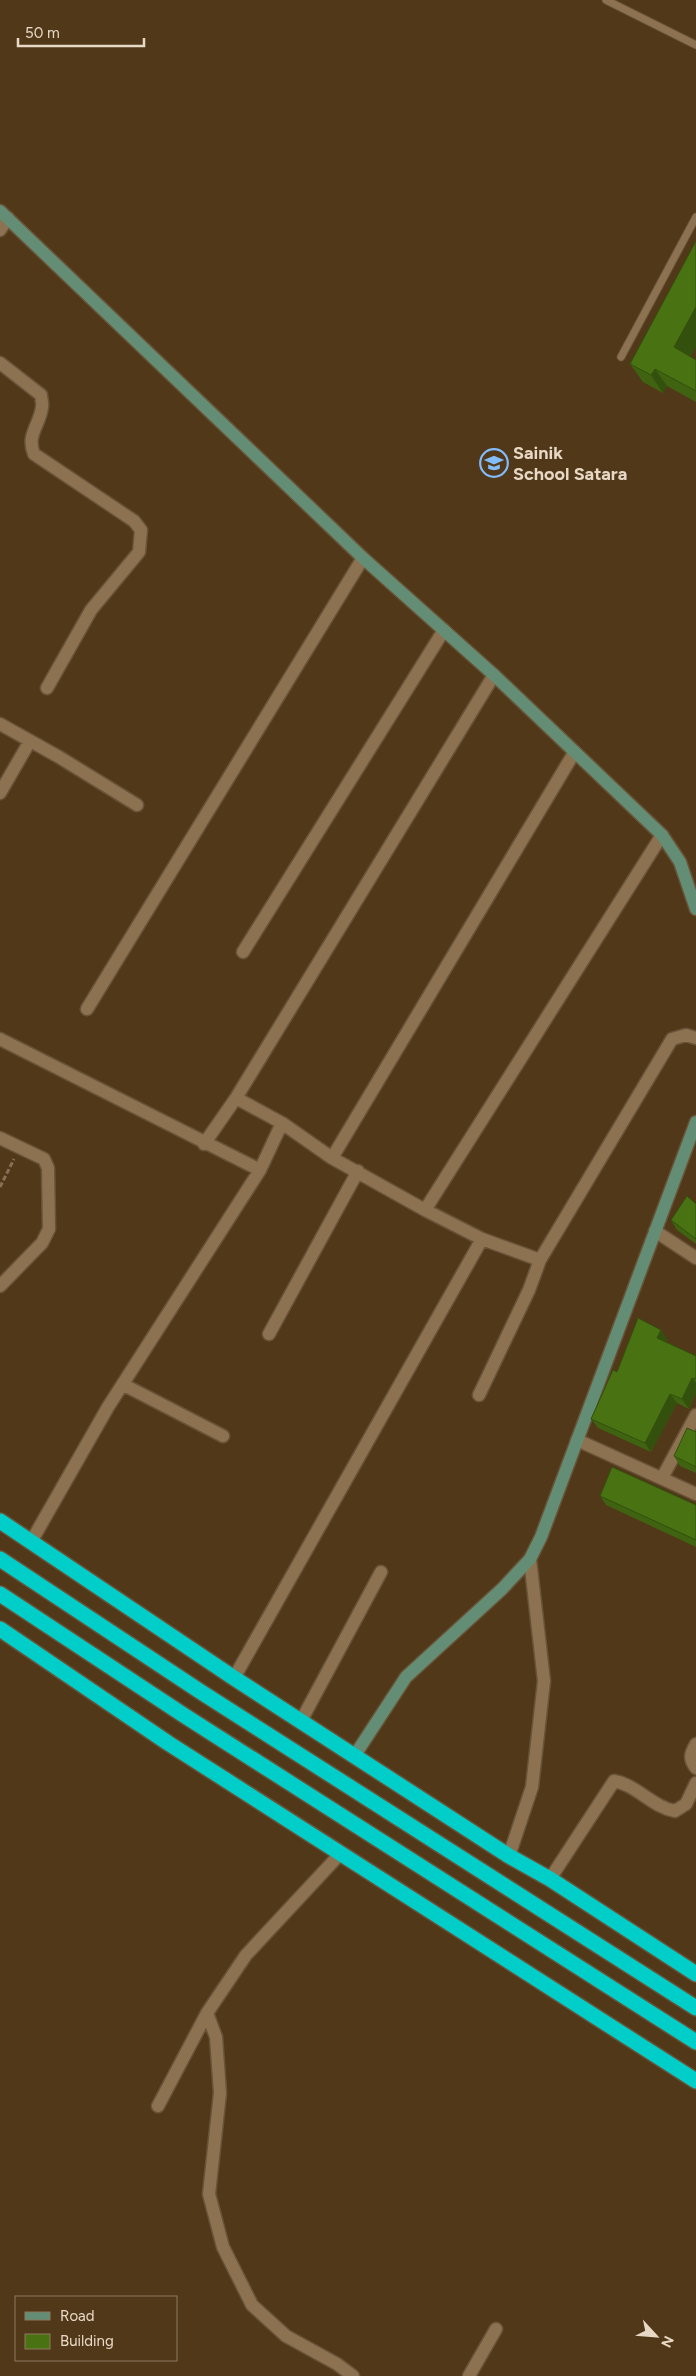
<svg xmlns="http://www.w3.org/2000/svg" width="696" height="2376" viewBox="0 0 696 2376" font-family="Figtree,sans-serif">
	<rect width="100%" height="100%" fill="#513819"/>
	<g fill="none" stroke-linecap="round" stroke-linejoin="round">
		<defs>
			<path id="lane" d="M606,0L696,45
				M621,357L696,217"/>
			<path id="street" d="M0,230L8,218
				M0,363L41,395C41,399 43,404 42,407C40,425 26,435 34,454L134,521L141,530L139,552L91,610L47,688
				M0,724L59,757L137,805
				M0,793L30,741
				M243,952L444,630
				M87,1009L363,558
				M0,1039L260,1170
				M236,1098L494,675
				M0,1138L44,1159L48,1168L49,1229L42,1243L0,1286
				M204,1144L236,1098L282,1123L332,1158L425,1210L482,1239L540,1260L672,1039L686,1035L696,1038
				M332,1158L574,753
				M425,1210L662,835
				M655,1231L696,1258
				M269,1334L358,1171
				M124,1385L223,1436
				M479,1395L529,1290L540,1260
				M577,1440L696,1494
				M662,1478L696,1415
				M31,1542L108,1407L260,1170L282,1123
				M234,1678L482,1239
				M301,1721L381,1572
				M696,1744C690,1754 689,1759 696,1768
				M509,1856L532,1787L544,1681L530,1559
				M550,1879L614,1781C637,1785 652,1807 675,1811L686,1804L696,1783
				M207,2013L216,2037L220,2093L209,2194L223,2247L252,2305L286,2336L337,2364L353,2376
				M158,2106L207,2013L246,1955L341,1853
				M469,2376L496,2329"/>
			<path id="secondary" d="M0,211L363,558L494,675L662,835L680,862L696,909
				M355,1755L406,1677L502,1589L530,1559L541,1537L696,1122"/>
			<path id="highway" d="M0,1521L234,1678L509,1856L550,1879L696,1974
				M0,1559L201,1692L696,2008
				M0,1594L185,1716L696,2042
				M0,1629L168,1743L696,2081"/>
		</defs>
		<use href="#lane" stroke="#685338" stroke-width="9"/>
		<use href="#street" stroke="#685338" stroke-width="15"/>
		<use href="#secondary" stroke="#685338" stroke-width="15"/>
		<use href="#highway" stroke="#685338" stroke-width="18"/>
		<path stroke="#867156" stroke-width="3" stroke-dasharray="5 2.5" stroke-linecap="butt" d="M0,1187L14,1159"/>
		<use href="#lane" stroke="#8d7251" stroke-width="7"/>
		<use href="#street" stroke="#8d7251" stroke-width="12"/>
		<use href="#secondary" stroke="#638e75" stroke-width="12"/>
		<use href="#highway" stroke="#01cec8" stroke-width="15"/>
	</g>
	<path fill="#3f6310" d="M691,357L696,360V402L667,386L663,393L643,382L630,364Z
		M696,1204V1244L677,1230L671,1220Z
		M667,1339L666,1342L696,1356V1393L689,1409L677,1403L651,1452L598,1428L591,1419L617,1372Z
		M696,1432V1473L680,1466L674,1456Z
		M600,1496L696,1505V1547L606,1505Z"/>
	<path fill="#33500d" d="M696,307V347L686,365L674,347Z
		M655,369L667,386L663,393L651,375Z
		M661,1330L667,1339L664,1347L657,1338Z
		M692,1378L696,1383V1393L689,1409L682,1399Z
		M670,1394L677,1403L651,1452L645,1443Z"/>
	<path fill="#497313" stroke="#33500d" d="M696,241V307L674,347L696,360V391L655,369L651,375L630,364Z
		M687,1196L696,1204V1239L671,1220Z
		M638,1318L661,1330L657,1338L696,1356V1377L695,1379L692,1378L682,1399L670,1394L645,1443L591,1419L613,1370L617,1372Z
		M687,1428L696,1432V1467L674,1456Z
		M612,1467L696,1505V1540L600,1496Z"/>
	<defs>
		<symbol id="school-ring" viewBox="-11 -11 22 22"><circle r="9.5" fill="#513819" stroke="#82bcfa" stroke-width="1.5"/><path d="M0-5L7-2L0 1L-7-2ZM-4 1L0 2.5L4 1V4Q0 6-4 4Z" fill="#82bcfa"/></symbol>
	</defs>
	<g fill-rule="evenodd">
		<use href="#school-ring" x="478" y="447" width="32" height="32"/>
	</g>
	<g text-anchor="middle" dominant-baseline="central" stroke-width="4.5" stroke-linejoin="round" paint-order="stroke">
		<g font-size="18" font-weight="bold" fill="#e8d9c7" stroke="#513819" text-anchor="start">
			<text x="513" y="453">Sainik<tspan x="513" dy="21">School Satara</tspan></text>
		</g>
	</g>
	<rect x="15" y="2296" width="162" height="65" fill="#513819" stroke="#8d785f"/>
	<rect x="25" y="2312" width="25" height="8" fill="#638e75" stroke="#8d785f"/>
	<text x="60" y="2321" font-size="15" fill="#e8d9c7">Road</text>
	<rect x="25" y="2334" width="25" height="15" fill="#497313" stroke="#8d785f"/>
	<text x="60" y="2346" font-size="15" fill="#e8d9c7">Building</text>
	<g transform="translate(656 2336) rotate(116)" stroke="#513819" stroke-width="4" paint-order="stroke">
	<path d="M0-4L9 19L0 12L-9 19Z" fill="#e8d9c7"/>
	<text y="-8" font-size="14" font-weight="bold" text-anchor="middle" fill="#e8d9c7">N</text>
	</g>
	<path d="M18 38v8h126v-8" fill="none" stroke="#e8d9c7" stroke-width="2.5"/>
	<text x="25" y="38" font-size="15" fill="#e8d9c7" stroke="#513819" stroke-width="4" paint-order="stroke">50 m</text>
</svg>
